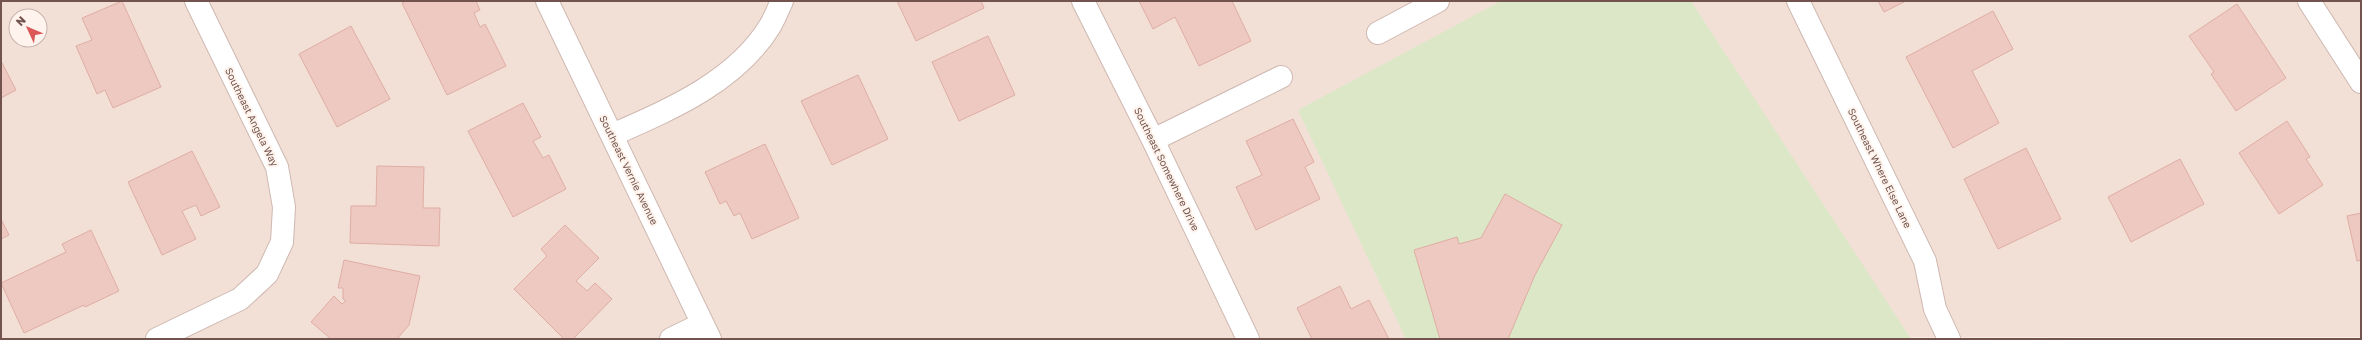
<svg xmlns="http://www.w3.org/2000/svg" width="2362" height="340" viewBox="0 0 2362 340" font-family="'Golos Text',sans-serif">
	<rect width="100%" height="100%" fill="#fbefe7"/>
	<path fill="#f2e0d6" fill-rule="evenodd" d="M1,1H2361V337L1,339ZM16,16H40V40H16Z"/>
	<path fill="#dbe7c7" d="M1501,1H1691L1911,339H1406L1298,110Z"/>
	<path fill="#eec9c1" stroke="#dfada3" d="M122,1L161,87L113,108L105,90L97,94L76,46L92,40L82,18Z
		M406,1H476L480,10L474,13L480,27L485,24L506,66L447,95L402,3Z
		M897,1H981L984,8L916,41Z
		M1139,1H1232L1251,41L1199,66L1175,17L1153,29Z
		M1878,1H1906L1884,12Z
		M2237,4L2286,78L2236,111L2211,74L2214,72L2189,36Z
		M1993,11L2013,49L1972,71L1999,123L1953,148L1906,57Z
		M351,26L390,99L337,127L299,54Z
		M988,36L1015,95L959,121L932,62Z
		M1,61L16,90L1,98Z
		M858,75L888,139L832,165L801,101Z
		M523,103L541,137L533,141L543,158L549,155L566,189L513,217L468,131Z
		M1293,119L1314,162L1305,167L1320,199L1256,230L1236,187L1262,175L1246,141Z
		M2287,121L2310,157L2306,159L2323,185L2279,214L2239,153Z
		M765,144L799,218L752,239L740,213L734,216L726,201L720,204L705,172Z
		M2026,148L2061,219L1998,249L1964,179Z
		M192,151L220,207L201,216L196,205L182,211L196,239L162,255L128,182Z
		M2180,159L2204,204L2131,242L2108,197Z
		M377,166L424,167L423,208H440L439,246L350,243L351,206H376Z
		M1505,194L1562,225L1535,275L1508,339H1440L1414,250L1457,237L1459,244L1481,238Z
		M2361,213V260L2357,261L2347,216Z
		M1,219L9,235L1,239Z
		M565,225L599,258L576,281L587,291L595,283L612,299L573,339H564L514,289L547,256L541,249Z
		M91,230L119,291L85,307L84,305L24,333L1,283L66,252L62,244Z
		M344,260L420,276L409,325L397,339H331L311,322L334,296L342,304L346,301L343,299V288H338Z
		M1340,286L1351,309L1369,300L1389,339H1312L1297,308Z"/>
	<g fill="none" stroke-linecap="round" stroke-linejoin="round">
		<defs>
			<path id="minor" d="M547,1L710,339
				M1083,1L1153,140L1248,339
				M1798,1L1925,261L1935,309L1949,339
				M2309,1L2361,82
				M1378,33L1438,1
				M612,135C669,110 736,82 770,26C775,18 778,9 782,1
				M1153,140L1281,77
				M157,339L240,299L267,274L282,242L284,207L277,167L196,1
				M671,339L702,324"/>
		</defs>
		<use href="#minor" stroke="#ceb8b1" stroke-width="24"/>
		<use href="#minor" stroke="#fff" stroke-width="22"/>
	</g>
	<g text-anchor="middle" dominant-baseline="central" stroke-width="4" stroke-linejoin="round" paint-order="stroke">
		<g font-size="10" fill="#72534d" stroke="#fef4ed">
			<text transform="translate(252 117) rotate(64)">Southeast Angela Way</text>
			<text transform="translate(1880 168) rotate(64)">Southeast Where Else Lane</text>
			<text transform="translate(1167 169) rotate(64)">Southeast Somewhere Drive</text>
			<text transform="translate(629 170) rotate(64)">Southeast Vernie Avenue</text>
		</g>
	</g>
	<rect width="2362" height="340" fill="none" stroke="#72534d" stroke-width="4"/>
	<g transform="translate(28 28) rotate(314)"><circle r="19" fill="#fef4ed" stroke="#c6b4ad"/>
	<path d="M0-3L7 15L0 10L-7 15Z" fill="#db5856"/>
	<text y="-6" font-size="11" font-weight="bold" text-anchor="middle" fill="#72534d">N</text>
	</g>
</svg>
